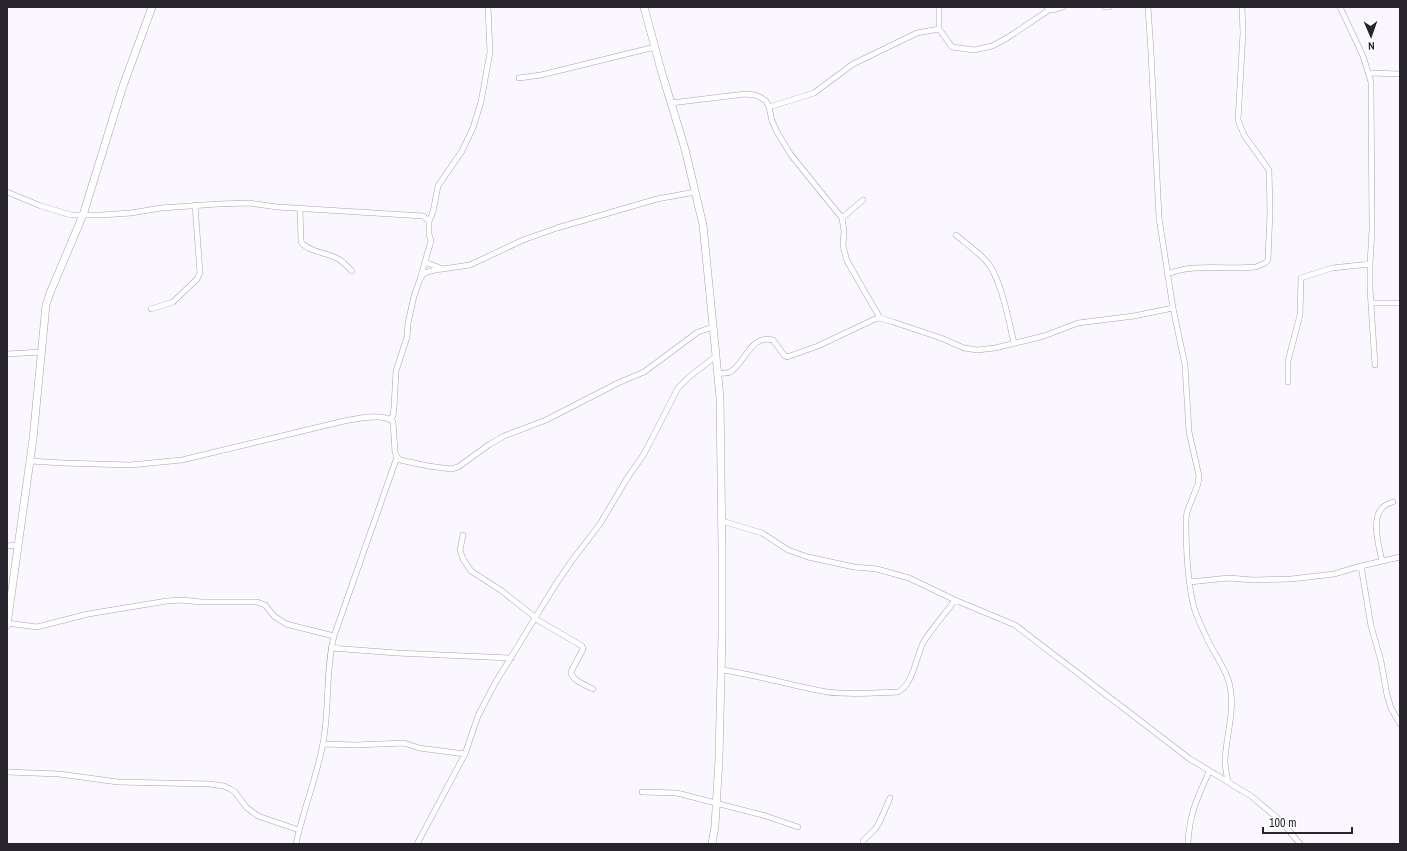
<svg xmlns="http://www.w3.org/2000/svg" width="1407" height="851" viewBox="0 0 1407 851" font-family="'Archivo Narrow',sans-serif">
	<rect width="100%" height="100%" fill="#faf8fe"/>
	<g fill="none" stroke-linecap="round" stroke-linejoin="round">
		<defs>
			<path id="street" d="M939,7V29L952,47L974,50L992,46L1007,38L1049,10
				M1047,7L1052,10L1063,7
				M1105,7H1109
				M1148,7L1151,52L1159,218L1173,308L1185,365L1189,432L1199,476L1198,484L1187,512L1186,520C1186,545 1187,573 1192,599C1194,611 1200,624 1206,636C1212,651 1223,664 1228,679C1237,706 1226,734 1225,761C1225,768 1227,775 1228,782
				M1340,7L1363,56L1371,82L1372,230L1370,264V289L1375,365
				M1370,73L1400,74
				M519,78L541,75L655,47
				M671,103L745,94L755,95L760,97L766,101L769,107L772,121L777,132L791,155L842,218L844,231L843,246L847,261L880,318
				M769,107L814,93L853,64L917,33L939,29
				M7,192L41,206L71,215H101L131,213L161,208L218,204L249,203L277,207L423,216L429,221V234L431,241L420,279
				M300,209L301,241C304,251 330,253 340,260C344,263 348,267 352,271
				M842,218L863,200
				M429,221L433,212L438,186L462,151L473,128L481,102L490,52L488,7
				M956,235C965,243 984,256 990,266C1002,284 1009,322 1014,343
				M425,262L440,268
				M1167,274C1195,263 1226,270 1256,267L1265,263L1268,260L1270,211L1269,170L1244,135L1238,120L1243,33L1242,7
				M1371,303H1400
				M151,309L173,302L197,279L200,273L195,205
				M7,354L42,352
				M718,373C722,373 726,374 730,372C746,363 750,334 773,340L784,355L787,357L818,346L875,319L880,318L893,322L941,338L964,348L977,350L995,348L1044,336L1078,323L1134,316L1173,308
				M1288,382V361L1300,315L1301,278L1332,268L1370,264
				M390,419L393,416L394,407L396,371L407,337L408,323L414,296L420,279L424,273L435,270L470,265L523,240L557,228L657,199L695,192
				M30,461L63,463L130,465L182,460L344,421C355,419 385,412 393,422L395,452L397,457L400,460L428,466L451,469L458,467L490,444L504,436L546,420L618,383L644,372L698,332L713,327
				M722,521L762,533L788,550L808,557L854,567L877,569L909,578L955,600L1015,625L1190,759L1251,796L1281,821L1300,844
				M463,535L460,550L463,559L471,571L502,591L536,618
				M7,546L18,545
				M1382,561C1379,547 1371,520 1382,508C1384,505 1390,503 1393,502
				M1361,566L1371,626L1381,661L1387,695L1391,708L1400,724
				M1189,582L1229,578L1253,580L1291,579L1334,574L1361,566L1400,557
				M536,619L582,646L583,649L571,672C572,681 586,685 593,689
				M7,623L37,627L88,614L167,601L182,600L201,602H257L265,605L274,616L286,624L334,636
				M331,648L397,653L511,658
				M722,670C758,675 792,686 827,692C850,695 874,693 898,692C913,685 916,657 923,643C932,628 945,614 955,600
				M323,744L356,745L404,743L419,748L465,754
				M7,772L59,774L118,782L209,784L224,786L230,789L235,792L246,807L258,816L299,830
				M642,792L677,793L766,816L798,827
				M296,844C303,810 317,777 323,743C330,707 325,671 334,636L397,457
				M417,844L465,754L478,716L494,685L554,587L573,559L600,524L626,480L644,454L678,388L689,377L716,356
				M863,844V841L875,829L879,823L890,798
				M1188,844C1189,815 1197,798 1209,772"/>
			<path id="secondary" d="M644,7L661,70L685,149L703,225L716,356L720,398L722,549V635L719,758L715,826L712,844
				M7,625L33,439L46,305L50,293L83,215L123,86L152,7"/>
		</defs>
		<use href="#street" stroke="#a8a3b2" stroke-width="6"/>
		<use href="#secondary" stroke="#a8a3b2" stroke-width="8"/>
		<use href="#street" stroke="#fff" stroke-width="5"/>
		<use href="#secondary" stroke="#fff" stroke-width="7"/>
	</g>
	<rect width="1407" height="851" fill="none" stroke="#27252b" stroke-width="16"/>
	<g transform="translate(1371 36) rotate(178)" stroke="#ffffff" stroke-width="3" paint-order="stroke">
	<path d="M0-3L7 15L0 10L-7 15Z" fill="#27252b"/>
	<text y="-6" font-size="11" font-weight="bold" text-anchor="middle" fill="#27252b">N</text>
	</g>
	<path d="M1263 827v6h89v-6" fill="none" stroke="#27252b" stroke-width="2"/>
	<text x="1269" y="827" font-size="12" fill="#27252b" stroke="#ffffff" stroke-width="3" paint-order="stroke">100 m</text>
</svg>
